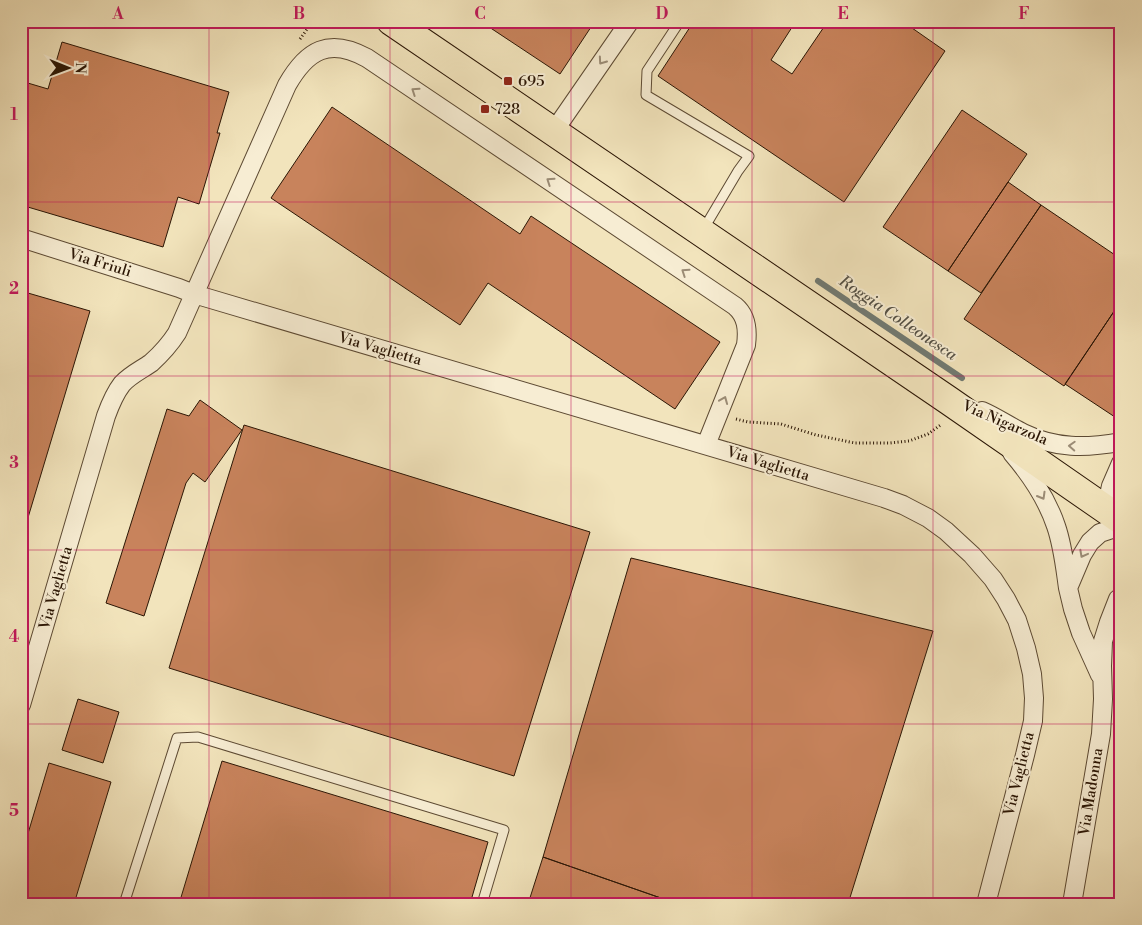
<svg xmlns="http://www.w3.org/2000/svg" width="1142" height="925" viewBox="0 0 1142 925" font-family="'Libre Bodoni',serif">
	<rect width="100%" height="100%" fill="#f2e4bc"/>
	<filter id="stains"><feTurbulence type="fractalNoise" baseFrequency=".004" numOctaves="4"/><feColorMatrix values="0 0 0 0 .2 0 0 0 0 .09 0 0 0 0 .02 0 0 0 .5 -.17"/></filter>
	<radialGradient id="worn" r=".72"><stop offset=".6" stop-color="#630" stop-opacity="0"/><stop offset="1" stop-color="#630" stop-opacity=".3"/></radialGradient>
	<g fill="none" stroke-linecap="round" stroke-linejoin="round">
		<path stroke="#717a72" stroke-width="6" d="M818,281L962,378"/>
	</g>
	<path fill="#c8835c" stroke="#2b1605" d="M480,21H595L560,74Z
		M694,21H796L771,60L792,74L828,21H902L945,51L844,202L658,76Z
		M62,42L229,92L217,133H220L199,204L178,197L163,247L21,205V81L48,89Z
		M332,107L520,234L531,216L720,342L675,409L488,283L460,325L271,198Z
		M962,110L1027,154L948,271L883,227Z
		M1008,182L1041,205L981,293L948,271Z
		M1041,205L1121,259V301L1064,386L964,319Z
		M21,291L90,311L21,541Z
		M1121,301V421L1065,384Z
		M200,400L242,430L205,482L193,473L186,483L144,616L106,603L167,409L189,416Z
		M244,425L590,532L514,776L169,668Z
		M631,558L933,631L848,904H678L543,857Z
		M78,699L119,712L103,763L62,750Z
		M222,761L488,842L470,904H179Z
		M49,763L111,782L74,904H21V857Z
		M543,857L678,904H528Z"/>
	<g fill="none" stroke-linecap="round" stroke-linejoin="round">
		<defs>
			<path id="lane" d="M680,21L647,71L646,95L749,156L738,171L703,230
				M124,904L177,738L198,737L504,830L482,904"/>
			<path id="street" d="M554,131L630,21
				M21,238L179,288L194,294L884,498L903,505L928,518L946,531L972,555L993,579L1006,599L1017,620L1026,648L1032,674L1034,698L1033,721L1025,755L986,904
				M982,411C996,417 1009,426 1023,433C1056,449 1086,448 1121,442
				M1012,453C1030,474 1047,499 1056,526C1063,546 1065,567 1068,588
				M1113,507L1106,509L1111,486L1121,463
				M1100,675L1081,633L1073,609L1068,588L1082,555L1090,542L1100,533L1112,529L1121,528
				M21,705L106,416C110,405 115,393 122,384C130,375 141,370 151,363C161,354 170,344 177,333L287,85C307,50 329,37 367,58L735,306C747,316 748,330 746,345L706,445
				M1072,904L1101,734L1103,699L1102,666L1103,641L1109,622L1118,599L1121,597"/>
			<path id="primary" d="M391,21L948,400L1121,520"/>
		</defs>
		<use href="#lane" stroke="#5d4a33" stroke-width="11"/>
		<use href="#street" stroke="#5d4a33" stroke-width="20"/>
		<use href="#primary" stroke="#2b1605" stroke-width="30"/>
		<path stroke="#2b1605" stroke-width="3" stroke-dasharray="1 2.5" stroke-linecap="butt" d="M300,39L313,21
			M736,419L748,422L781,424L816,435L855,443H890L909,441L928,434L942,424"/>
		<use href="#lane" stroke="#f7edd3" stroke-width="9"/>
		<use href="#street" stroke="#f7edd3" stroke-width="18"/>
		<use href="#primary" stroke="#f2e4bc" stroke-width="28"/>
	</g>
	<defs><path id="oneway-chevron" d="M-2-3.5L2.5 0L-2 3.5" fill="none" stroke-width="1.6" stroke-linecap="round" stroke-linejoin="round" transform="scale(1.25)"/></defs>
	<g stroke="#9b8c76">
		<use href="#oneway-chevron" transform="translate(602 61) rotate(125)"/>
		<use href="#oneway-chevron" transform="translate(415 91) rotate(-146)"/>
		<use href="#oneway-chevron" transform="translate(550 181) rotate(-146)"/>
		<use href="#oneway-chevron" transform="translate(685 272) rotate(-146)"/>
		<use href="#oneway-chevron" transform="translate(724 400) rotate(-68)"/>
		<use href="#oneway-chevron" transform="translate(1072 446) rotate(-177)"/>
		<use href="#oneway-chevron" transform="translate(1042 496) rotate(60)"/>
		<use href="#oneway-chevron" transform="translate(1083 554) rotate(118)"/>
	</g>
	<path fill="none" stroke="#c2185b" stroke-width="1" stroke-opacity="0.55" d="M209,21V904M390,21V904M571,21V904M752,21V904M933,21V904M21,202H1121M21,376H1121M21,550H1121M21,724H1121"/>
	<g fill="#8f2418" stroke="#f7edd3" stroke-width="2">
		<rect x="503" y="76" width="10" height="10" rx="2.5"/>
		<rect x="480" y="104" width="10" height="10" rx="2.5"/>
	</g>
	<g text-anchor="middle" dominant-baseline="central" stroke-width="4" stroke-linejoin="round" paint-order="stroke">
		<g font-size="15" fill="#2b1605" stroke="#f7edd3" text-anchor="start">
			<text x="518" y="81">695</text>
			<text x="495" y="109">728</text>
		</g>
		<g font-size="15" fill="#2b1605" stroke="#f7edd3">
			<text transform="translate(100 263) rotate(17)">Via Friuli</text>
			<text transform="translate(380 349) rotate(16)">Via Vaglietta</text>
			<text transform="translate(1005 423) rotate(23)">Via Nigarzola</text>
			<text transform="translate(768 464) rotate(17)">Via Vaglietta</text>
			<text transform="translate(56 588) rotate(-74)">Via Vaglietta</text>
			<text transform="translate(1019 774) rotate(-76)">Via Vaglietta</text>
			<text transform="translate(1091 792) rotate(-81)">Via Madonna</text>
		</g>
		<g font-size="16" font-style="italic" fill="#545045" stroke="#f7edd3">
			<text transform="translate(898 318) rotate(34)">Roggia Colleonesca</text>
		</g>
	</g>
	<rect width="1142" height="925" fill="none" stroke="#f2e4bc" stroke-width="55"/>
	<g transform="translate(68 68) rotate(91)" stroke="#f7edd3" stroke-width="4" paint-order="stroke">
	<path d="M0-4L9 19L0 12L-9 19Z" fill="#2b1605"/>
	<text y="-8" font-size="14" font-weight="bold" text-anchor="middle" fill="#2b1605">N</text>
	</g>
	<rect x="28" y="28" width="1086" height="870" fill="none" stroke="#c2185b" stroke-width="2"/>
	<g font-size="16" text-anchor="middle" font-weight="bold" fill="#c2185b">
		<text x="118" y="19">A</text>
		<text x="299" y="19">B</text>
		<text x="480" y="19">C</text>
		<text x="662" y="19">D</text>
		<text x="843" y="19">E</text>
		<text x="1024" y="19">F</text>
		<text x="14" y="120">1</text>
		<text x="14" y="294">2</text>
		<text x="14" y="468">3</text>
		<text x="14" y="642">4</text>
		<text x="14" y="816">5</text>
	</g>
	<rect width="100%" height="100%" filter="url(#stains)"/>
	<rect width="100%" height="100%" fill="url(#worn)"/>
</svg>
